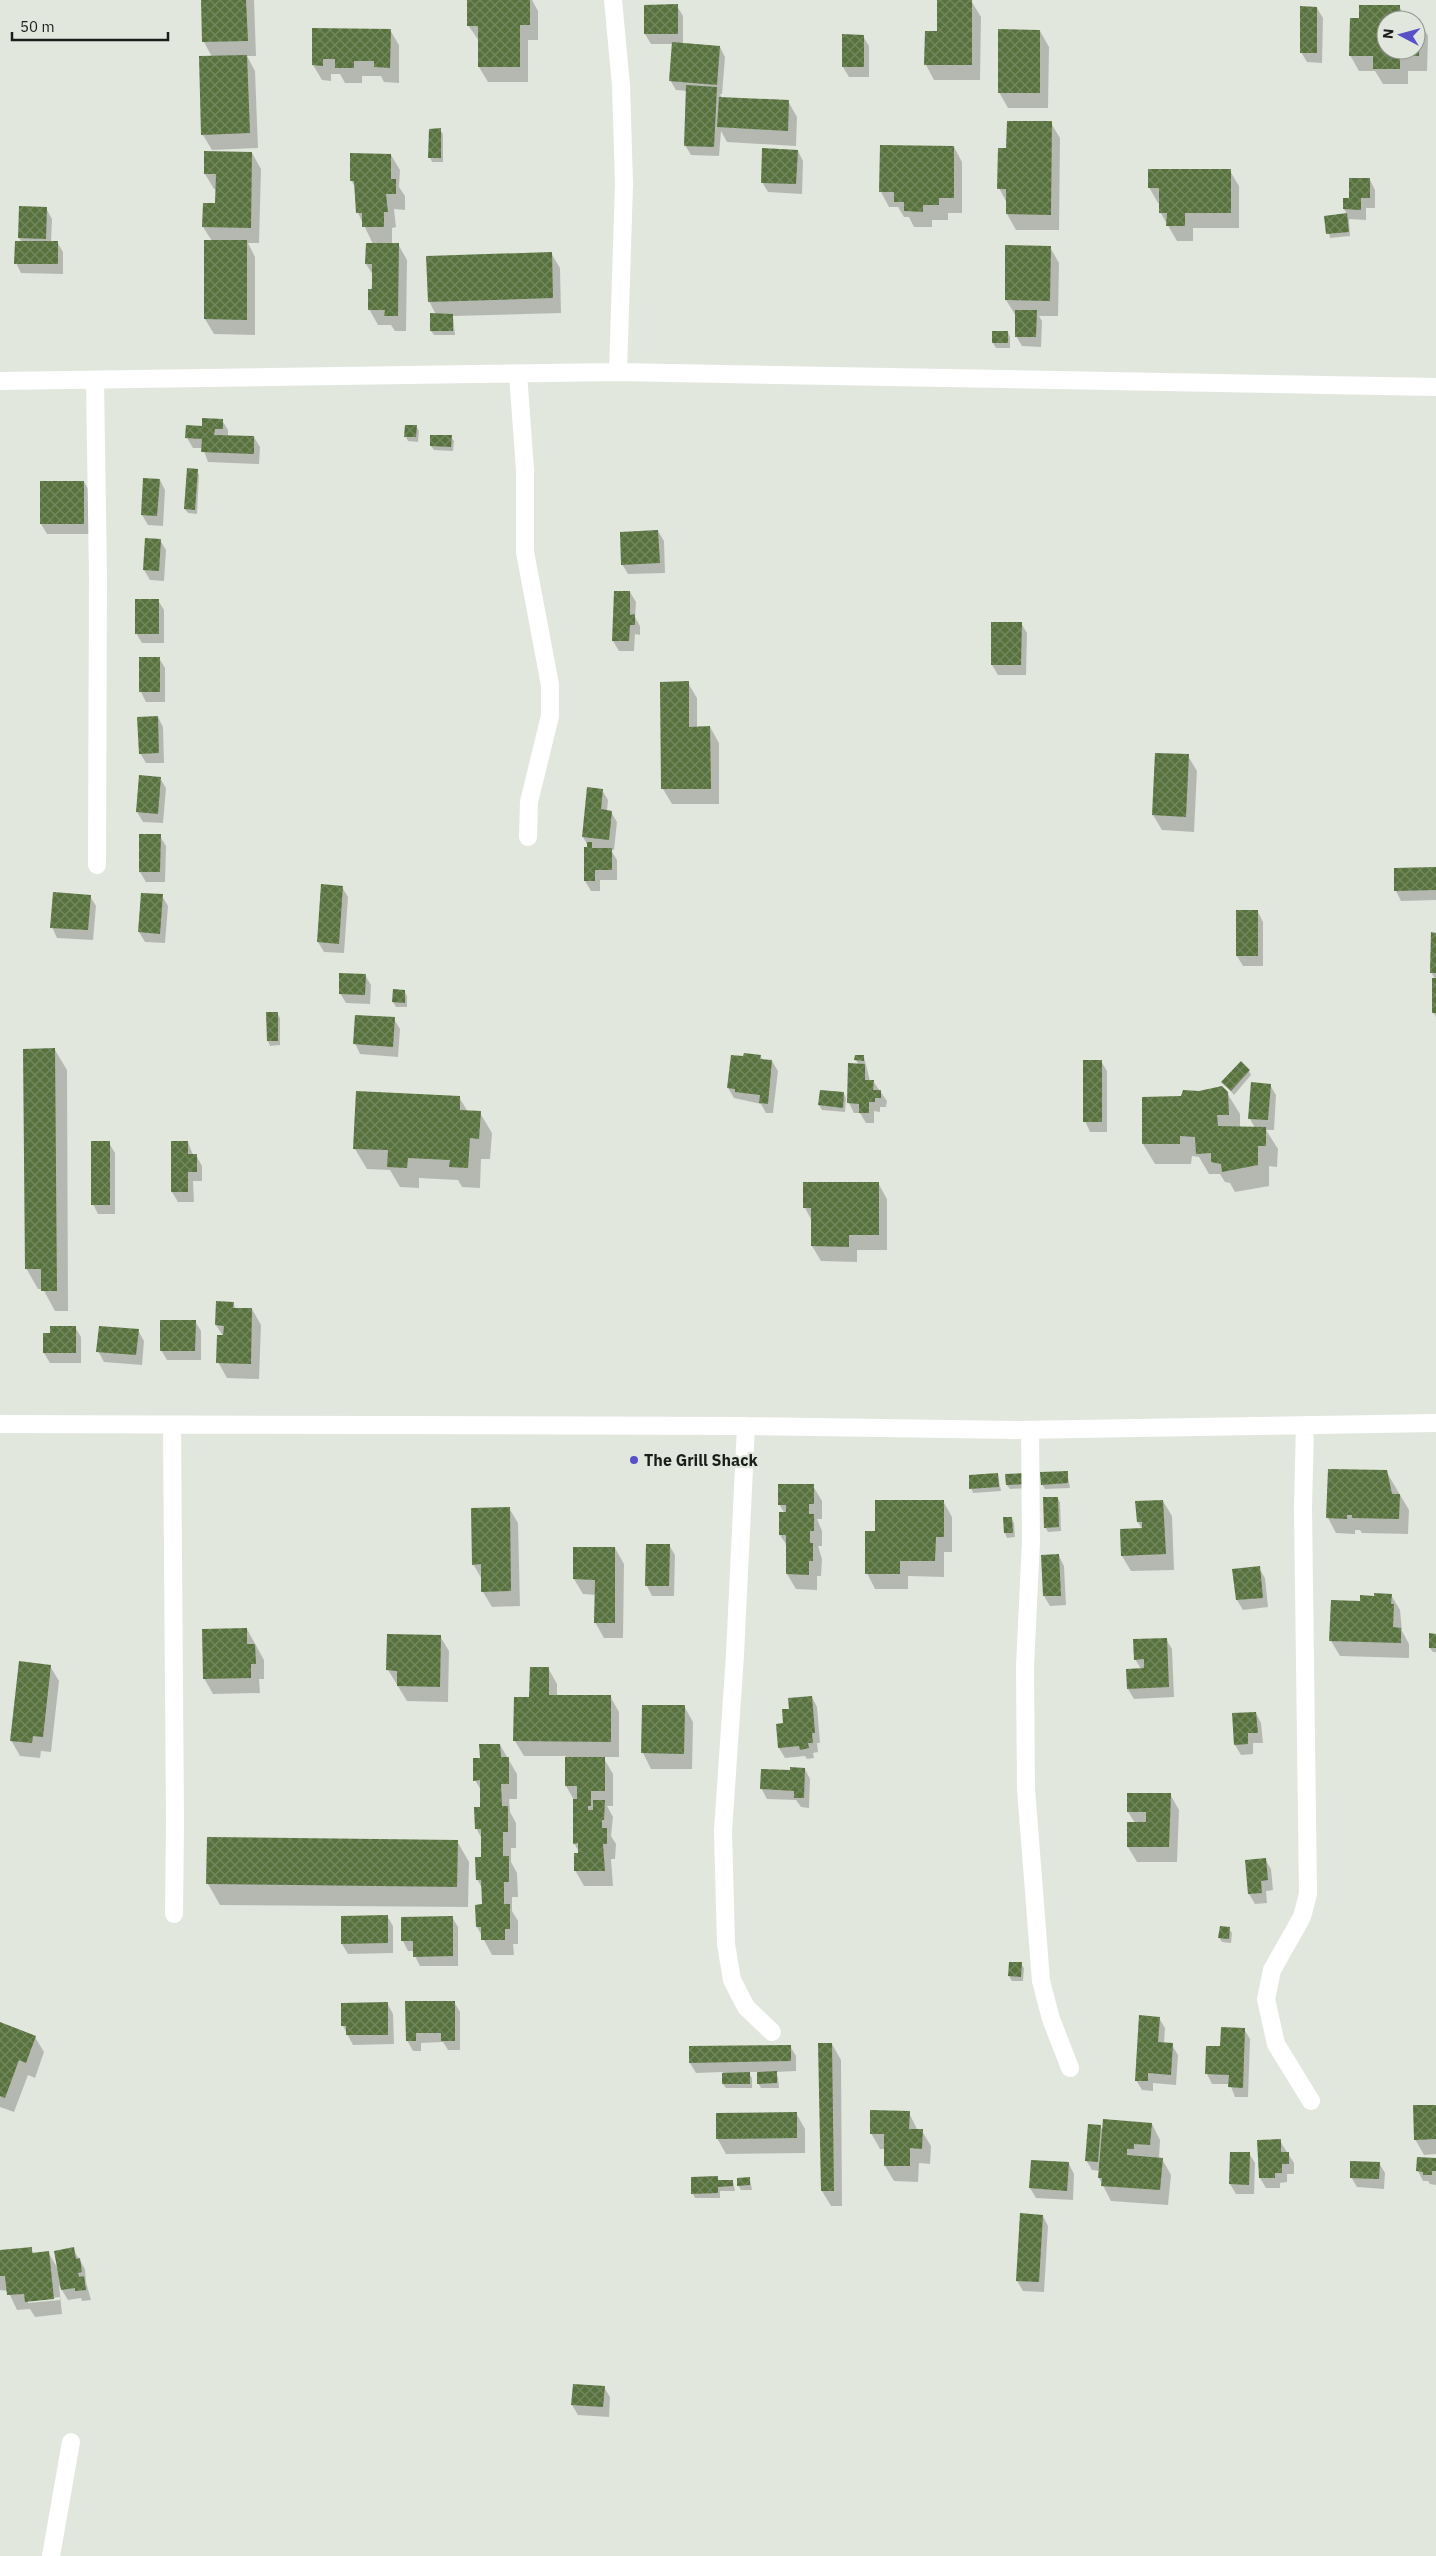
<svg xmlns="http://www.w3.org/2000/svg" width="1436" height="2556" viewBox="0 0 1436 2556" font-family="'IBM Plex Sans',sans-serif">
	<defs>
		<pattern id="building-cross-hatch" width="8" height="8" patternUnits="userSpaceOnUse" patternTransform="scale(1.25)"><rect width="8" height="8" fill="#57723c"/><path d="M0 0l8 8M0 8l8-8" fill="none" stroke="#758862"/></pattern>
	</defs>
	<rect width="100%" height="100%" fill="#e2e7de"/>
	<path fill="#0003" fill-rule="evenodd" d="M202,0H254L256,56H247L255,71L258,148L212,150L203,135L212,57L204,42Z
		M468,0H532L538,11V40H528V82H488L479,67V41L468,25Z
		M972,2L981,17L980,80H934L926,65L938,32Z
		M677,6L683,16V44L720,47L725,57L722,94H720L722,98L788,101L797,117L796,146L727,142L721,131L719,156L691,155L685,145L687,91L676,90L670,80L673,44H651L645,34Z
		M1399,6L1407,20H1414H1386V50H1416V20H1419L1428,36L1427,71H1408V84H1383L1375,71H1359L1350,55L1360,19Z
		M1317,8L1323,18L1322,63L1307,62L1301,52Z
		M314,29L390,30L399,45V83L384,82L381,76H362V83H345L340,74H331V81L322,80L313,65Z
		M1040,31L1049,47L1048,108H1008L999,92Z
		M863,36L869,46V77H849L843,67Z
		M1051,123L1060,138L1059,230H1016L1007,214V203L999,188L1008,149Z
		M440,130L443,134V162H432L430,157Z
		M954,147L962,162V213H948V220H932V227H914L909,217H904L898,207H889L881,192Z
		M798,151L803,161L802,194L768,192L762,182Z
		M252,153L261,169L259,243H248L255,257V335L214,334L205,319L212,241L203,227L217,205V189H214L205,174Z
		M391,155L400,170L399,187L405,196V210L394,209L396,227L392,228V244H398L407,260L406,331H395L391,325H378L369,309L373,275L366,264L373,244L358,213L356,189L351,180Z
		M1230,171L1239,186V228H1193V241H1177L1160,212V203H1158L1149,187Z
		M1370,180L1375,190V208H1366V220L1349,219L1350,236L1330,238L1325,217L1347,214L1344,209V199H1350Z
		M46,208L52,219L51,242H57L63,252V274L21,273L16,263L22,242L19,238Z
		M1007,247H1050L1059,263L1058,316H1039L1042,321L1041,347L1022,346L1016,336V316L1006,300Z
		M551,253L560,268L561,313L453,316L455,335H434L431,331L436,315L429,301Z
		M1008,332L1010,337V348H996L993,343Z
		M222,420L228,430V436L254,437L260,447L259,464L208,462L203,448H193L187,438L203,427Z
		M416,426L419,431L418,442L408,441L406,437Z
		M451,437L454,441L453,451L434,450L431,446Z
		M197,470L199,475L197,514L188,513L185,509Z
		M144,479L160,480L165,490L163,526L148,525L142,515Z
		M84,482L90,492L89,534H47L41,524Z
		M658,531L664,541L665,573L628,574L622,564Z
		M160,540L166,550L164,581L150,580L144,570Z
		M630,592L636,602L635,617L640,626V635L635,634L634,651H619L613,641Z
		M158,600L164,610V643H142L136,633Z
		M1021,623L1027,633L1026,675H998L992,665Z
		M159,658L165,668V702H146L141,692Z
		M688,683L697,698V728L710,727L719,743V804H672L663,789Z
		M158,717L163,727L164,763H146L140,753Z
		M1188,756L1197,771L1194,832L1162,830L1153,815Z
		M160,778L166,788L163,823L143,822L137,812Z
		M602,790L608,800L607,811L611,812L617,822L614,850H611L617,860V880H600V891H591L585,881L588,846L583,837Z
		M160,836L166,846L165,882H146L140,872Z
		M1436,868V900L1401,901L1396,891Z
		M342,887L348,897L344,953L324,952L318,942Z
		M90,896L96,906L93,940L57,938L52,927Z
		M162,896L168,906L165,943L145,942L139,932Z
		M1258,912L1263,922V966H1243L1237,956Z
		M1436,934V1017L1433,1012L1435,979L1431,972Z
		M365,975L371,985L370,1004L346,1003L340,993Z
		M404,991L407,996V1007H396L393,1002Z
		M268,1013H277L280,1018V1045L270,1046L268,1041Z
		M394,1019L400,1029L398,1057L360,1054L355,1043Z
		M55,1050L67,1070L68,1311H55L43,1289H38L26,1268Z
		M760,1056L763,1060L772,1061L778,1071L773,1113H766L761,1104L734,1098L728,1088Z
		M864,1057L870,1081H873L887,1101L886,1107H880V1112L874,1111V1123H866L860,1113H854L849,1103L859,1065L856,1060Z
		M1101,1061L1107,1071V1132H1090L1085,1121Z
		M1249,1071L1251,1075L1234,1095L1223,1082Z
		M1270,1085L1276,1095L1274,1130H1266L1278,1149L1277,1167L1269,1166V1186L1235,1192L1230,1183L1225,1182L1220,1174H1209L1199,1157L1192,1156L1191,1164H1155L1143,1144L1227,1093L1240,1114V1128H1255L1250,1119Z
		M844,1094L846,1098L845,1112L822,1110L819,1105Z
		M459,1097L468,1112L480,1113L492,1133L490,1159H481L480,1188L462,1187L458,1180L419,1178V1188L400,1187L390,1170L367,1169L355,1149Z
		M188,1142L193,1155H196L202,1166V1181H193L194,1202H178L172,1192Z
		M109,1143L115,1153V1214H98L93,1204Z
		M878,1183L887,1199V1250H857V1262L821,1261L812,1246V1221L805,1208Z
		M217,1303H233L236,1309H252L261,1325L259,1379L227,1378L218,1362L223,1336L216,1325Z
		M195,1321L201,1331V1360H167L161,1350Z
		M75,1327L81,1337V1363H50L44,1353L51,1334Z
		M138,1330L144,1341L142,1365L104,1362L98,1351Z
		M1386,1471L1409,1510L1408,1534L1362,1533L1360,1530H1355V1534L1336,1533L1328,1518Z
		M1067,1472L1070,1488L1045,1489L1042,1484Z
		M998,1475L1001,1491L973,1493L971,1488Z
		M1025,1475L1028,1488L1010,1489L1007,1485Z
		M813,1486L822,1501V1519H817L822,1531V1546H818L822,1559L821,1576H817V1590L796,1589L787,1574V1546L780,1535L785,1514L779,1504Z
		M1057,1498L1060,1502L1061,1531L1048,1532L1045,1527Z
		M943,1501L952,1517V1552H944V1577L908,1576V1589H875L867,1573L877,1532Z
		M1163,1501L1172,1516L1174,1570L1131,1571L1122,1556L1121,1531L1142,1529L1138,1522Z
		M509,1508L518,1523L520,1606L492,1607L483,1592V1581L473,1564Z
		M1011,1518L1014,1523L1015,1537L1007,1538L1005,1533Z
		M669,1545L675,1555L674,1596H652L647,1586Z
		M615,1548L624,1564L623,1638H604L595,1622L596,1595L583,1594L574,1579Z
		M1059,1556L1064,1566L1066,1605L1050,1606L1044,1596Z
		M1259,1568L1265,1578L1268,1607L1243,1610L1237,1600L1234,1571Z
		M1391,1595L1400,1610L1402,1631L1409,1644V1658L1340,1656L1331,1641L1361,1603V1597Z
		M247,1629L264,1660V1679H259L260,1693L213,1694L204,1678Z
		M1436,1635V1652H1433L1430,1648Z
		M440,1636L449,1651L448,1702L407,1701L388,1670Z
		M1166,1639L1172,1649L1174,1697L1134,1699L1128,1689L1141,1669L1135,1659Z
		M50,1666L59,1681L51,1752L41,1751L40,1758L20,1756L11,1740Z
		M548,1668L557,1684V1696H610L619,1712V1757H603L613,1774V1806H607L613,1817L611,1836L616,1844L615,1859H611L613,1886H584L575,1870L579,1852L574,1843V1800L566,1786V1756H524L515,1741L530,1698Z
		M812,1697L817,1707L820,1743H817L818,1752L813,1753L814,1758L807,1759L805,1756L785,1758L779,1748L790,1710Z
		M643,1706H684L693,1722L692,1769H651L643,1753Z
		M1256,1713L1261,1723L1263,1743H1253V1754L1241,1755L1235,1745Z
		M500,1745L517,1774V1799H509L510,1812L516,1823V1848H511V1862L517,1873L518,1897H512V1911L518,1921V1944H513L514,1955H492L477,1927L483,1906V1890L477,1879L483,1858L482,1839L476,1828L482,1808V1792L475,1780L481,1759Z
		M805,1769L810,1779L809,1808L801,1807L796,1800L767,1799L761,1788L792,1772Z
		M1170,1794L1179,1810L1177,1862H1137L1128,1847L1135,1823L1128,1812Z
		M208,1839L457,1841L469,1862L468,1907L220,1905L208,1884Z
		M1265,1859L1271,1869L1273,1890L1266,1891L1267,1903L1255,1904L1249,1894Z
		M387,1916L393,1926V1953L348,1954L342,1944Z
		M452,1917L458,1927V1966H420L415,1956V1951H408L403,1941L402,1918Z
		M1229,1929L1232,1933L1231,1943L1222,1942L1219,1937Z
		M1010,1963L1021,1964L1024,1968L1023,1981H1012L1009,1976Z
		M454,2002L460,2012V2050H448L443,2042L421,2043V2051H413L407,2040L406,2003Z
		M387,2003L393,2014L394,2044L353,2045L343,2026Z
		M1159,2018L1165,2028L1164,2044L1172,2045L1178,2055L1176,2085L1153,2083V2091L1142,2090L1136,2080Z
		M0,2023L35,2037L44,2052L35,2078L28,2075L14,2112L0,2107Z
		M1244,2029L1250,2039L1248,2097H1235L1230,2084H1212L1207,2074L1222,2048Z
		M832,2044L841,2060L842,2206H831L822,2191Z
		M790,2046L796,2056V2071L775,2072L778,2077L779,2088H761L758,2083V2072H748L752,2078V2088H726L723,2084V2072L696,2073L690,2063Z
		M1436,2106V2154L1424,2155L1415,2139Z
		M796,2113L805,2129V2153L726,2154L717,2138Z
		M909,2113L918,2131H922L931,2146L930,2164L919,2163L918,2182L894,2181L885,2166V2149H880L871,2133Z
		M1152,2124L1160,2140L1159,2159H1162L1171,2175L1168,2205L1111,2201L1099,2178L1100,2171L1092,2170L1086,2160L1100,2126L1103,2131Z
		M1280,2141L1294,2163V2174H1287V2182L1280,2183V2188H1266L1260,2178Z
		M1249,2153L1255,2163L1254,2194H1236L1230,2184Z
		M1436,2160V2185L1430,2184L1428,2181H1423L1418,2171Z
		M1032,2161L1069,2164L1074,2174L1073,2200L1036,2198L1030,2188Z
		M1379,2163L1385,2173L1384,2189L1357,2187L1351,2177Z
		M717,2178L719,2181H733L735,2191H720V2198H695L693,2194Z
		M750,2179L752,2190H741L738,2185Z
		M1043,2216L1048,2226L1044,2292L1023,2291L1017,2281Z
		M31,2248L34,2254L48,2252L58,2269L73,2249L85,2269L86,2282L91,2300L82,2301L81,2298L68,2300L59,2285L62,2314L35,2317L30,2309L17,2310L8,2291L0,2290V2251ZM60,2297V2300L28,2303V2301Z
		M604,2387L610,2397L609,2417L578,2415L572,2405Z"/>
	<path fill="url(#building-cross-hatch)" d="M201,0H246L248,41L202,42Z
		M467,0H530V25H520V67H478V26H467Z
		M937,0H972V65H924L925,31H937Z
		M678,4V34H644V5Z
		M1359,5H1400V20H1386V50H1416V19H1420L1419,56H1400V69H1373V56H1349L1350,18H1359Z
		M1300,6L1317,7V53H1300Z
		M312,28L391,29L390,68L374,67V61H354V68H335V59H323V66L312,65Z
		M998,29L1040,30V93H998Z
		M842,34L864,35V67H842Z
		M672,42L720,46L717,85L669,81Z
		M247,55L250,133L201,135L199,56Z
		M686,85L717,87L714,147L684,146Z
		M719,97L789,100L788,131L717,127Z
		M1007,121H1052L1051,215L1006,214V189H997L998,148H1006Z
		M441,128V158H428L429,129Z
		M880,145L954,146V198H939V205H923V212L904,211V202H894V192H879Z
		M762,148L798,150L796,184L761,183Z
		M204,151L252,152L251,228L202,227L203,203H215L216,174H204Z
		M350,153L391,154V179H396V194H386L388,212H384V227H362V213H356L354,181H350Z
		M1148,169H1231V213H1185V226H1166L1167,213H1159V188H1148Z
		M1349,178H1370V198H1361V210L1343,209V198H1349Z
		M19,206L47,207L46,239L18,238Z
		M1347,213L1349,232L1326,234L1324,216Z
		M204,240H247V320L204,319Z
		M15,241H58V264H14Z
		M366,243H399L398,316H384L385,310H368V289H372V264H365Z
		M1005,245L1051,246L1050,301L1005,300Z
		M552,252L553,298L428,302L426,256Z
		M1015,310H1037L1036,337H1015Z
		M430,313L453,314V331H430Z
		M992,331H1008V343H992Z
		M202,418L223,419V429H215L214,435L254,436V454L201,452L202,439L185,438L186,425L202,426Z
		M405,425H417L416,437H404Z
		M430,435H452L451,447L430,446Z
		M187,468L198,469L195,510L184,509Z
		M143,478L160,479L157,516L141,515Z
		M40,481H84V524H40Z
		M658,530L660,563L621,565L620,532Z
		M145,538L161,539L159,571L143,570Z
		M614,591H630V615L635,614V625H630L629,641H612Z
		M135,599H159V634H135Z
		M991,622H1022L1021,665H991Z
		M139,657H160V692H139Z
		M689,681V727L710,726L711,789H661L660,682Z
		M158,716L159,753L139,754L137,717Z
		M1155,753L1189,754L1186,817L1152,815Z
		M139,775L161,777L158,814L136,812Z
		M587,787L603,789L601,809L612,811L609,840L582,837Z
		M139,834H161L160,872H139Z
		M587,842H592V848H612V870H595V881H584V847H587Z
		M1436,867V890L1394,891V868Z
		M321,884L343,886L339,944L317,942Z
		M53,892L91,895L88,930L50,928Z
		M141,893L163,894L160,934L138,932Z
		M1236,910H1258V956H1236Z
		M1431,932L1436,933V973H1430Z
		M339,973L366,974L365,995L339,994Z
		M1432,978H1436V1013H1432Z
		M393,989L405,990V1003L392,1002Z
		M266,1012H278V1041H267Z
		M355,1015L395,1017L393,1047L353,1044Z
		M55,1048L57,1291H41V1269H25L23,1049Z
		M744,1053L761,1055L760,1059L772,1060L768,1104L759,1103L760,1095L735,1092V1089L727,1088L731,1055L743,1056Z
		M855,1055H864V1061L854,1060Z
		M1083,1060H1102V1122H1083Z
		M1241,1061L1250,1070L1231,1091L1221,1082Z
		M848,1063L865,1064V1080H874L873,1090H881V1098H875V1102H869V1113H859V1104L847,1103Z
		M1251,1082L1271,1084L1268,1120L1248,1119Z
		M1222,1086L1228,1092L1229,1115H1217L1218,1126L1266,1127V1146H1258V1165L1222,1172L1221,1164L1211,1162V1153L1196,1154L1195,1137L1180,1136V1144H1142V1097L1181,1096L1183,1090L1199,1091Z
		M820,1090L844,1092L843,1108L818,1105Z
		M356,1091L460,1096V1110L481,1111L479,1139L470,1138L468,1168L449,1167L450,1160L408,1158L407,1168L387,1167L388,1150L353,1149Z
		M91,1141H110V1205H91Z
		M171,1141H188V1154H197V1172H188V1192H171Z
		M803,1182H879V1235H849V1247L811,1246V1208H803Z
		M216,1301L234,1302L233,1308H252L251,1364L216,1363L217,1335H223L224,1326L215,1325Z
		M160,1320H196L195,1351H160Z
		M50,1326H76V1353H43V1333H50Z
		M99,1326L139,1329L136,1355L96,1352Z
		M1328,1469L1387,1470L1392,1494H1400L1399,1519L1352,1518V1515H1347V1519L1326,1518Z
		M1068,1471V1483L1041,1485L1040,1472Z
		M998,1473L999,1487L969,1489V1475Z
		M1026,1473V1484L1006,1485L1005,1474Z
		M778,1484H814V1504H809V1514H814V1531H810V1543H813V1561H809V1575L786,1574V1535H779V1512H786V1505H778Z
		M1043,1497H1058L1059,1527L1044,1528Z
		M875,1500H944V1537H936L935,1561H900V1574H865V1531H875Z
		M1163,1500L1166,1554L1121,1556L1120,1529L1142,1528V1522H1137L1135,1501Z
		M510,1507L511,1591L481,1592V1564L472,1565L471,1508Z
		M1003,1517H1012L1013,1533H1004Z
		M646,1544H670L669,1586H645Z
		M573,1547H615V1623H594L595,1580L573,1579Z
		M1059,1554L1061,1596H1043L1041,1555Z
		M1260,1566L1263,1598L1236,1600L1232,1569Z
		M1374,1593L1392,1594L1391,1604H1394L1393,1627L1401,1628V1643L1329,1641L1331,1600L1360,1601V1595L1374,1596Z
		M247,1628V1644H255L256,1664H251V1678L203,1679L202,1629Z
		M1429,1633L1436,1634V1648H1429Z
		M387,1634L441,1635L440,1687L397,1686V1671L386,1670Z
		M1167,1638L1169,1687L1127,1689L1126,1669L1144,1668V1659L1134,1660L1133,1639Z
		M19,1661L51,1665L43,1737L33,1736L32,1743L10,1741Z
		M530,1667H549V1695H611V1742L513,1741L514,1697H529Z
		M812,1696L815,1733H812L813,1743H808L809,1748L800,1750L799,1746L778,1748L776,1724L783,1723L782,1709H789L788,1698Z
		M642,1705H685L684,1754L641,1753Z
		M1256,1712L1258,1733H1248V1744L1234,1745L1232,1713Z
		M479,1744H500L501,1757H509V1784H501L502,1806H508V1832H503V1856H509V1882H504V1904H510V1929H505V1940H481V1927H476L475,1905L482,1904L481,1880H476L475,1857H481V1829H475L474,1807H480V1780L473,1781V1758H480Z
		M565,1757H605V1791H591V1806H588V1810H593V1800H605L604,1820H602V1828H607V1844H603L605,1871H574V1853H578V1843L573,1844V1799H577V1786H565Z
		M790,1767L805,1768L804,1798H794V1791L760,1789L761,1769L790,1770Z
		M1127,1793H1171L1169,1847H1127V1822H1146V1812H1127Z
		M207,1837L458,1840L457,1887L206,1884Z
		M1266,1858L1268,1880L1261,1881L1262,1893L1248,1894L1245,1860Z
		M388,1915V1943L341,1944V1916Z
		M453,1916V1956L413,1957V1941H401V1917Z
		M1220,1926L1230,1927L1229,1939L1218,1938Z
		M1009,1962H1022L1021,1977L1008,1976Z
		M405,2001H455V2041H441V2033H416V2041H406Z
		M388,2002V2035H346V2026H341V2003Z
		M1139,2015L1160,2017L1158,2042L1173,2043L1171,2075L1148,2073V2081H1135Z
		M0,2022L36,2036L26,2063L19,2060L5,2098L0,2096Z
		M1221,2027L1245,2028L1243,2088L1228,2087L1229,2075L1205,2074L1206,2046H1220Z
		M818,2043H832L834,2191H821Z
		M791,2045V2061L689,2063V2046Z
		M777,2071V2083L757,2084V2072Z
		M750,2072V2084H722V2073Z
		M1413,2105H1436V2139L1414,2140Z
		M870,2110L910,2111L909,2129H923L922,2149L910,2148V2166H884V2134H870Z
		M797,2112V2138L716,2139V2113Z
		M1103,2119L1152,2123L1150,2145L1134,2144V2149H1127V2155L1163,2158L1160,2190L1101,2186L1102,2178H1098Z
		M1088,2124L1101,2125L1098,2162L1085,2161Z
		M1281,2139V2152H1289V2164H1282V2173H1275V2178H1259L1257,2140Z
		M1230,2152H1250L1249,2185L1229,2184Z
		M1417,2157L1436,2158V2171H1432V2175H1423V2172L1416,2171Z
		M1031,2160L1069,2162L1067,2191L1029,2188Z
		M1350,2161L1380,2162L1379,2179L1350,2178Z
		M718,2176V2180H733V2186L718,2187V2193L691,2194V2177Z
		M750,2177V2185L737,2186V2178Z
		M1020,2213L1043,2215L1039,2282L1016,2281Z
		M32,2247V2253L49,2251L54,2299L25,2302L24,2294L7,2295L5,2276H0V2250Z
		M74,2247L76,2259L80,2258L82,2272L78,2273L79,2277L84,2276L86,2290L75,2291V2288L61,2290L54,2251Z
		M573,2384L605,2386L603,2407L571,2405Z"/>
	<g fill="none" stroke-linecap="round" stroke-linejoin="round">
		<path stroke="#fff" stroke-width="18" d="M613,0L621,85L624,184L618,372
			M518,374L525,470V552L550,685V716L529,802L528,837
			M0,381L618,372L1436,387
			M95,381L98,577L97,865
			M0,1424L746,1426L1017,1430L1436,1423
			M172,1425L175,1821L174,1914
			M1305,1425L1303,1508L1308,1894L1302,1917L1272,1970L1266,1999L1276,2044L1311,2101
			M746,1426L735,1655L723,1831L726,1944L732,1980L746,2007L772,2032
			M1030,1430L1031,1541L1025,1666L1026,1789L1041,1981L1051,2019L1070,2068
			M51,2556L71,2442"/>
	</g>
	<circle fill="#5750c8" stroke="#e2e7de" stroke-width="2" cx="634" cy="1460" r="5"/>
	<g text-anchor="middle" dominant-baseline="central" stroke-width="4.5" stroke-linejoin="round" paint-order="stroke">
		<g font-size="16" font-weight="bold" fill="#1b1d1a" stroke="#e2e7de" text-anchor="start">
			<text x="644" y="1460">The Grill Shack</text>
		</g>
	</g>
	<g transform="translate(1401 35) rotate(276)"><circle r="24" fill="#e2e7de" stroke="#929690"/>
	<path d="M0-4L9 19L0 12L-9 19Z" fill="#5750c8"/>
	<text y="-8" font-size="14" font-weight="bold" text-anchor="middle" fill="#1b1d1a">N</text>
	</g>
	<path d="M12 32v8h156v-8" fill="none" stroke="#1b1d1a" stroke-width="2.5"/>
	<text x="20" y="32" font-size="15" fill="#1b1d1a" stroke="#e2e7de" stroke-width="4" paint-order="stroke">50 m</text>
</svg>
